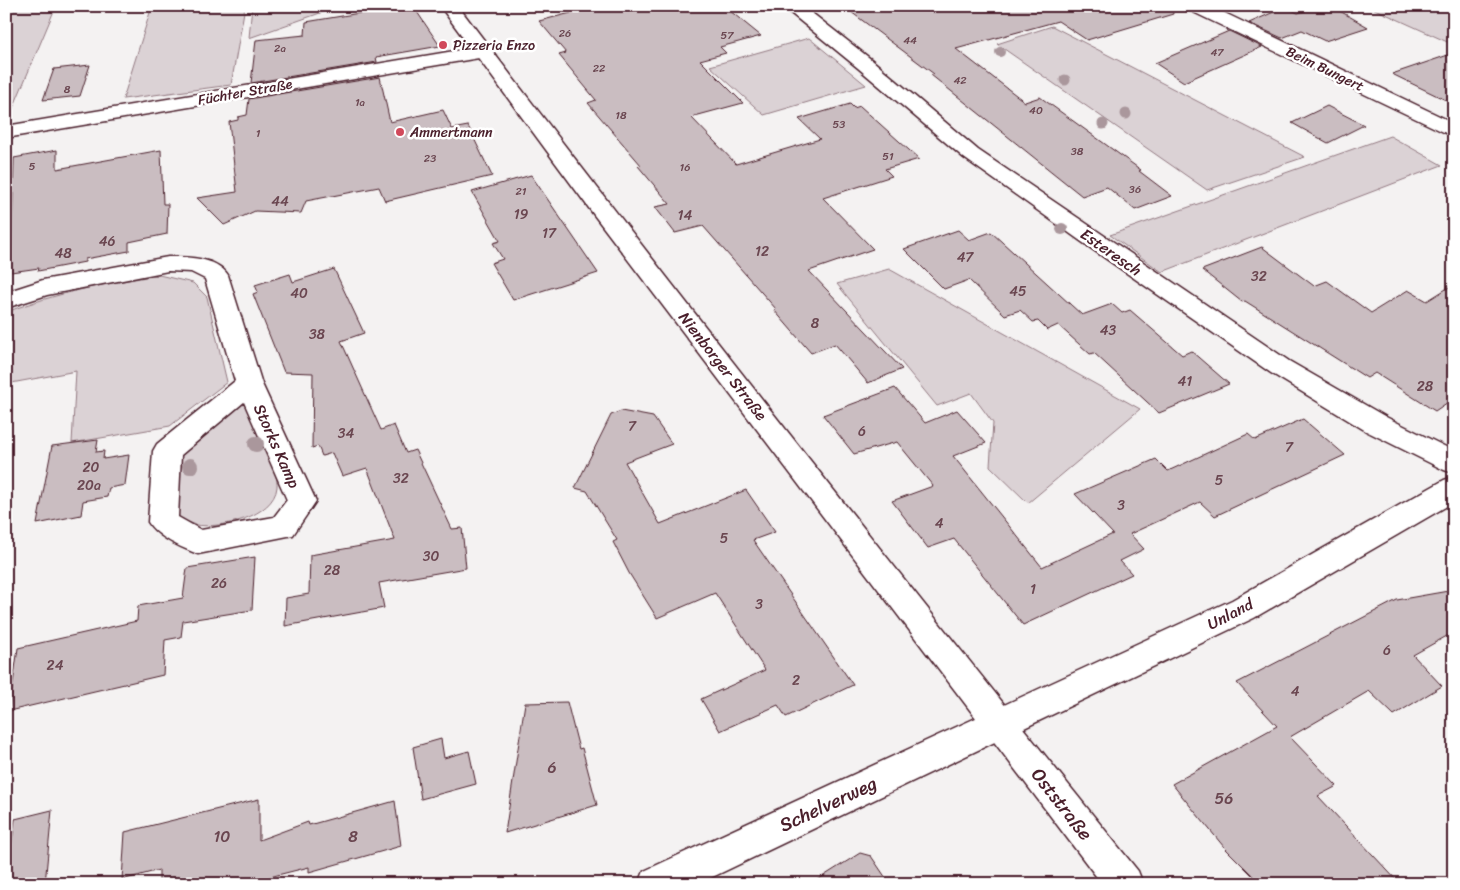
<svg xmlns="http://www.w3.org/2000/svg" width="1460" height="890" viewBox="0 0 1460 890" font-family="Sriracha,sans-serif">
	<rect width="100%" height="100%" fill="#f4f2f2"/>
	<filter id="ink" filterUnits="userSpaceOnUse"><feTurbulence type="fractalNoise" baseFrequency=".02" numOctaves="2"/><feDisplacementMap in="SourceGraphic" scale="10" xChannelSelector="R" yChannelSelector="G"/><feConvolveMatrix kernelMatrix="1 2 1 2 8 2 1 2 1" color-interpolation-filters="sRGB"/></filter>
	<g filter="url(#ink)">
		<path fill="#dbd2d5" stroke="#927880" d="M6,6H56L11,113L6,114Z
			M152,6H245L231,85L123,99Z
			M252,6H340L249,38Z
			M1368,6H1454V45Z
			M1052,26L1305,157L1207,190L997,44Z
			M809,38L866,85L764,115L710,66Z
			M1390,136L1442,165L1162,272L1110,235Z
			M889,269L1140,409L1028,503L990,466L993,423L971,393L937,406L837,284Z
			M159,275L193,283L207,297L227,382L170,426L72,443L76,371L6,384V312C56,293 107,283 159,275Z
			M239,404L246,405C254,423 279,469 277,487C274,517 220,529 196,525C190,523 184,520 178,518L176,463L189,441Z"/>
		<path fill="#cabdc1" stroke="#4a1f2b" d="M356,6H413L440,46L376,57L377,62L251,83L256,40L305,35L306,22L360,13Z
			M565,6H724L761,36L720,47L726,53L700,60L743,103L691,117L736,164L820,139L799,119L850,104L854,108L860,106L919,159L885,169L892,176L823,198L873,249L809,271L902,369L868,383L835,344L811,353L774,310L776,309L703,226L675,233L655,207L670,204L638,166L641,165L588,103L596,100L559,55L566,53L539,21L571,13Z
			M843,6H1172L1173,14L1087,40L1058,21L956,49L1025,102L1040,97L1141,170L1139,171L1172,196L1135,210L1107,187L1082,196L931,75L934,74Z
			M1323,6H1331L1368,27L1325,41L1302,30L1282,38L1249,23L1285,7L1298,13Z
			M1229,31L1262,47L1184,82L1155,63Z
			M1454,53V104L1392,74Z
			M90,65L80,96L43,100L54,69Z
			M380,77L390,122L443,110L452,129L468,126L492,176L385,201L379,187L306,201L301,213L255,211L224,225L197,198L237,192L229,122L238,120V117L247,115L249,99Z
			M1327,106L1364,125L1328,143L1292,123Z
			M57,150V169L161,150L163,204H168L167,234L129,242V251L85,259V262L38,271L39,268L11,272L14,158Z
			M531,175L598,273L513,300L491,263L503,259L493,243L500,241L472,192Z
			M958,230L969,240L991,232L1082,315L1112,304L1122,313L1130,310L1182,355L1191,351L1229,384L1159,413L1094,353L1090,354L1058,325L1047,330L1038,321L1033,322L1020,310L1005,315L969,280L944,289L904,249Z
			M1262,247L1314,286L1327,281L1371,313L1408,290L1427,301L1454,284V398L1435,411L1375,373L1367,378L1245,301L1242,302L1202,270Z
			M334,269L364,333L341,341L381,430L394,425L406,453L415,450L452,529L462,528L466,568L379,583L384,608L285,626L286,598L309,594L310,555L395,540L367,468L342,476L332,453L322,456L318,446L312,448L313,373L284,372L253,294L258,292L255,285L290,274L293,282Z
			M895,388L925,423L957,410L986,443L953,456L1042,567L1113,534L1075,494L1156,459L1168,471L1248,434L1255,440L1303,419L1345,455L1215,516L1200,502L1130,534L1144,549L1120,561L1132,574L1023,625L954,539L928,548L892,501L933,486L897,442L854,454L823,415Z
			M621,411L653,417L672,444L625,462L660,524L746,490L775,532L753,540L853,685L786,717L778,705L720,731L701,699L765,670L715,593L657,618L629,573L613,542L617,540L587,491L575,488L611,415Z
			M98,440L96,452L104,451L103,459L129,455L125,485L109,488L107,497L83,501L81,515L37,524L52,446Z
			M255,557L252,610L183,621L181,637L165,640L163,675L9,711L18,648L137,621L138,606L183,598L187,568Z
			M1454,590V632L1413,655L1442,686L1394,715L1369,691L1290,737L1337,786L1318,796L1400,884H1261L1224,847L1172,784L1277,726L1237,683L1397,600Z
			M567,702L579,749L582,748L597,805L505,833L525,703Z
			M441,739L444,758L469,751L476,784L421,799L413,747Z
			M259,799V840L308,822L309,825L395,801L401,846L309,872V867L242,884H159V870L122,880L125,832Z
			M52,810L45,884H6L15,819Z
			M860,853L871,856L890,884H811Z"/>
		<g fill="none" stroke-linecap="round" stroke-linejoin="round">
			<defs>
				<path id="minor" d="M782,6H803L872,60L978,150L1289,361L1386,417L1454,451V473L1444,470L1366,431L1271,373L1089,247L964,158L858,68Z
					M1186,6H1210L1454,123V137L1189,10Z
					M484,46L491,48L493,52L491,56L6,138V126Z
					M168,257C187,257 216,257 228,275L262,384L316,501L293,535L198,554C182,548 157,537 148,522L153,451L157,444L235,381L205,279L191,272L168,271L47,295L6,308V292L43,280ZM244,402L287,500L274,517L201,530L178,517L181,455Z
					M1454,477V502L1254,618L698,884H639L644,871L1232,600L1444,480Z"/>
				<path id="major" d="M440,6H458C680,298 908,586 1138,871L1143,884H1102L594,215Z"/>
			</defs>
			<use href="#minor" stroke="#4a1f2b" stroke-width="3"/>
			<use href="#major" stroke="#4a1f2b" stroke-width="3"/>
			<use href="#minor" fill="#fff" fill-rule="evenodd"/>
			<use href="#major" fill="#fff" fill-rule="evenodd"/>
		</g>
		<g fill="#aa979c">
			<circle cx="1000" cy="52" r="5"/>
			<circle cx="1065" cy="80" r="5.5"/>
			<circle cx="1126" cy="114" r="5.5"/>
			<circle cx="1103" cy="124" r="5.5"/>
			<circle cx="1062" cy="229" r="6"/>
			<circle cx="256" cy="444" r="8"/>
			<circle cx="190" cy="466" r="8"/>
		</g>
	</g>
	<g fill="#d1495b" stroke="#fff" stroke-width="2">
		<circle cx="443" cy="45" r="5"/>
		<circle cx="400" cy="132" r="5"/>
	</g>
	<g text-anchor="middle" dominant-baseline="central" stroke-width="5" stroke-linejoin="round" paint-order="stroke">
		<g font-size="11" fill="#6a4650">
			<text x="565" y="33">26</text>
			<text x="727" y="35">57</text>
			<text x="910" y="40">44</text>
			<text x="280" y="48">2a</text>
			<text x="1217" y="52">47</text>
			<text x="599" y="68">22</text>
			<text x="960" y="80">42</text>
			<text x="67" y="89">8</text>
			<text x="360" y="102">1a</text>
			<text x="1036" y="110">40</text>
			<text x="621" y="115">18</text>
			<text x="839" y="124">53</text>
			<text x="258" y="133">1</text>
			<text x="1077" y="151">38</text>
			<text x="888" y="156">51</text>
			<text x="430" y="158">23</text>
			<text x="32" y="166">5</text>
			<text x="685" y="167">16</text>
			<text x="1135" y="189">36</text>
			<text x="521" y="191">21</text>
		</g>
		<g font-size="14" fill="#4a1f2b" stroke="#fff" text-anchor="start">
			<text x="453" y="45">Pizzeria Enzo</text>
			<text x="410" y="132">Ammertmann</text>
		</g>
		<g font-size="14" fill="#4a1f2b" stroke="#fff">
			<text transform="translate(1325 69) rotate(26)">Beim Bungert</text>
			<text transform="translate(245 92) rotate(-10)">Füchter Straße</text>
		</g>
		<g font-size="14" fill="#6a4650">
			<text x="280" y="201">44</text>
			<text x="521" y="214">19</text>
			<text x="685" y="215">14</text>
			<text x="549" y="233">17</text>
			<text x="107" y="241">46</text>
			<text x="762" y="251">12</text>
			<text x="63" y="253">48</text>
			<text x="965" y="257">47</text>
			<text x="1259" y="276">32</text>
			<text x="1018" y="291">45</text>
			<text x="299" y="293">40</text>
			<text x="815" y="323">8</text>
			<text x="1108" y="330">43</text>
			<text x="317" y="334">38</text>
			<text x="1185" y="381">41</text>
			<text x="1425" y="386">28</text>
			<text x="632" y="426">7</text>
			<text x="862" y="431">6</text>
			<text x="346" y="433">34</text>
			<text x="1289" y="447">7</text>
			<text x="91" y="467">20</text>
			<text x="401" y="478">32</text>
			<text x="1219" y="480">5</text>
			<text x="89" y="485">20a</text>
			<text x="1121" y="505">3</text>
			<text x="939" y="523">4</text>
			<text x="724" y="538">5</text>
			<text x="431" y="556">30</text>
			<text x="332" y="570">28</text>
			<text x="219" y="583">26</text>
			<text x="1033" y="589">1</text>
			<text x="759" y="604">3</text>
			<text x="1387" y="650">6</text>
			<text x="55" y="665">24</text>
			<text x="796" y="680">2</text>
			<text x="1295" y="691">4</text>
		</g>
		<g font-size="16" fill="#4a1f2b" stroke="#fff">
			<text transform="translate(1111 252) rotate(35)">Esteresch</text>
			<text transform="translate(723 366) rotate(52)">Nienborger Straße</text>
			<text transform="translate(277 446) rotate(66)">Storks Kamp</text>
			<text transform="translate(1230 614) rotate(-27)">Unland</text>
		</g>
		<g font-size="16" fill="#6a4650">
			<text x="552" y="767">6</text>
			<text x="1224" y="798">56</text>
			<text x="222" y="836">10</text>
			<text x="353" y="836">8</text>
		</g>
		<g font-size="19" fill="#4a1f2b" stroke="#fff">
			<text transform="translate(828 804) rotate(-25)">Schelverweg</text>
			<text transform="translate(1062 804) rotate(52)">Oststraße</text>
		</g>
	</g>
	<rect width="1460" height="890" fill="none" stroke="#fff" stroke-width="25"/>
	<rect x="12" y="12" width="1435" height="865" fill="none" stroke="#4a1f2b" stroke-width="2" filter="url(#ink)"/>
</svg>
